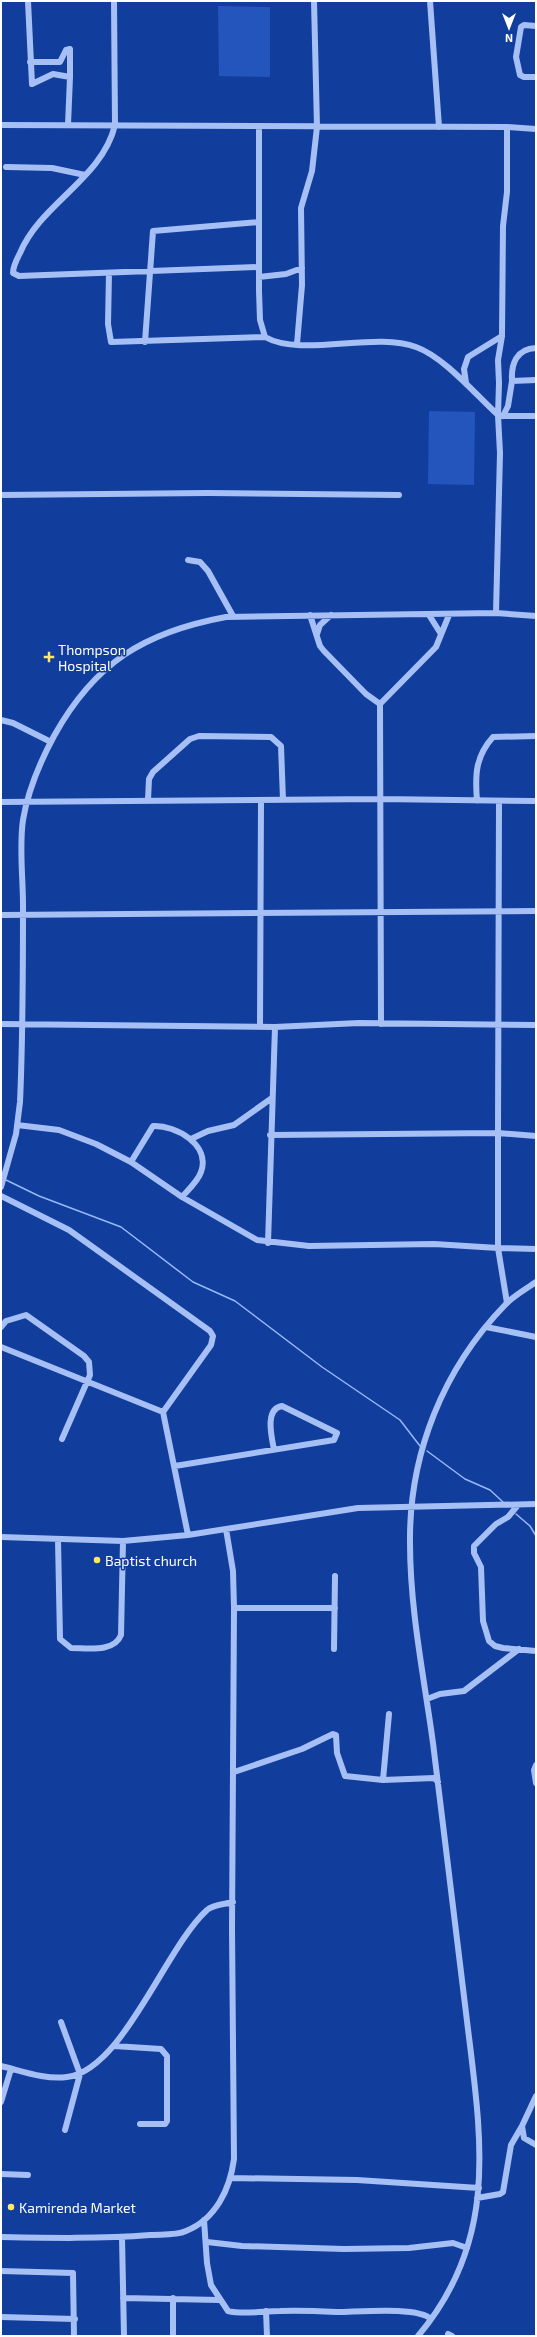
<svg xmlns="http://www.w3.org/2000/svg" width="537" height="2337" viewBox="0 0 537 2337" font-family="'Exo 2',sans-serif">
	<rect width="100%" height="100%" fill="#113d9d"/>
	<path fill="#2455bc" d="M218,6L270,7V77L219,76Z
		M429,411L475,412L474,485L428,484Z"/>
	<g fill="none" stroke-linecap="round" stroke-linejoin="round">
		<path stroke="#98b9f8" stroke-width="1.5" d="M6,1180L39,1196L121,1227L193,1282L235,1301L322,1367L400,1420L420,1446
			M427,1451L465,1479L490,1490L503,1502
			M516,1514L530,1526L536,1536"/>
		<path stroke="#a6c0f5" stroke-width="6" d="M28,1L32,84L53,74L70,77L68,125
			M114,1L115,125C102,179 41,203 20,253C17,259 13,266 13,273L19,276L259,267
			M430,1L439,127
			M536,26L524,25L521,27L516,57L520,75L524,77H536
			M30,62H60L66,50L70,49V77
			M1,125L507,127L536,129
			M259,126V291L260,320L265,337
			M507,127V192L503,226L502,336L498,360L499,383L498,415L503,416H536
			M6,167L52,168L85,175
			M109,273L108,324L111,342L265,337C302,358 375,331 416,347C444,357 475,394 498,415L500,453L496,613
			M259,277L286,274L302,268
			M145,342L153,231L259,222
			M297,344L302,285L301,208L312,171L317,127L314,1
			M512,381C511,364 516,349 536,348
			M466,383L464,369L468,357L502,336
			M503,416L508,406L512,381L536,380
			M1,495L208,493L399,495
			M188,560L200,562L208,571L233,616
			M310,615L320,646L324,651L366,694L380,704
			M429,615L441,634
			M317,634L320,625L331,615
			M1,720L13,723L51,742
			M148,800L149,779L153,772L190,739L199,736L271,737L281,746L283,800
			M477,801C475,776 475,757 493,737L536,736
			M1,802L381,799L536,801
			M1,915L536,911
			M1,1024L275,1027L359,1023L536,1025
			M381,1024L380,704L436,647L449,615
			M260,1026L261,801
			M17,1125L59,1130L96,1144L131,1162L182,1197L257,1240L309,1246L434,1244L498,1248L507,1303
			M270,1135L498,1133L499,802
			M536,1136L498,1133V1248L536,1249
			M191,1139L208,1131L234,1125L272,1098
			M131,1162L153,1126C176,1125 211,1145 201,1172C198,1181 188,1190 182,1197
			M1,1187L16,1134L20,1102C23,1036 23,970 23,905C23,878 19,846 23,820C28,790 40,762 54,736C95,662 145,632 226,617L496,613L536,616
			M1,1196L69,1230L210,1331L213,1336L211,1345L163,1412L188,1535
			M268,1243L275,1027
			M1,1327L6,1321L26,1315L84,1356L89,1362L90,1375L62,1439
			M486,1327L536,1337
			M1,1347L163,1412
			M175,1466L334,1440L337,1433L282,1406C264,1409 272,1438 274,1450
			M518,1505L508,1517L496,1524L474,1546V1553L481,1567L483,1621L489,1641L495,1646L503,1648L536,1651
			M1,1537L123,1541L188,1535L358,1508L536,1504
			M58,1540L60,1639L71,1648C87,1648 114,1653 121,1635L123,1541
			M234,1608H335
			M334,1649L335,1576
			M427,1699L440,1694L464,1691L519,1649
			M536,1765L534,1770L536,1783
			M234,1772L302,1749L333,1734L336,1735L337,1753L345,1776L383,1780L434,1778L438,1782
			M383,1780L389,1714
			M61,2022L80,2074L65,2130
			M114,2046L161,2049L167,2056V2121L165,2124H140
			M1,2066C22,2071 45,2080 67,2077C123,2070 165,1948 207,1910C212,1905 225,1904 233,1902
			M536,2096L522,2126L524,2138L536,2145
			M1,2102L11,2069
			M1,2174L28,2175
			M231,2178L357,2180L479,2188
			M477,2198L500,2194L503,2192L511,2145L522,2126
			M204,2220L207,2263L211,2285L228,2311C243,2315 264,2311 280,2311C299,2310 318,2311 338,2312C357,2312 418,2306 431,2319
			M1,2237C51,2238 100,2239 150,2235C161,2234 175,2236 186,2231C216,2219 230,2189 234,2159L232,1929L234,1608L233,1571L226,1529
			M122,2237L124,2336
			M207,2242L242,2246L344,2249L409,2248L453,2243L467,2248
			M1,2271L73,2273L74,2336
			M123,2298L219,2300
			M266,2311L267,2336
			M1,2317L75,2319
			M448,2334L452,2336
			M173,2336V2298
			M418,2336C500,2239 481,2137 467,2021C456,1929 445,1836 433,1743C424,1677 410,1610 410,1543C409,1454 443,1369 505,1305C513,1296 526,1289 536,1282"/>
	</g>
	<g fill="#ffe76a" stroke="#113d9d" stroke-width="1.5">
		<path d="M47 651h4v4h4v4h-4v4h-4v-4h-4v-4h4z"/>
		<circle cx="97" cy="1560" r="4"/>
		<circle cx="11" cy="2207" r="4"/>
	</g>
	<g text-anchor="middle" dominant-baseline="central" stroke-width="3" stroke-linejoin="round" paint-order="stroke">
		<g font-size="14" fill="#fff" stroke="#113d9d" text-anchor="start">
			<text x="58" y="649">Thompson<tspan x="58" dy="16">Hospital</tspan></text>
			<text x="105" y="1560">Baptist church</text>
			<text x="19" y="2207">Kamirenda Market</text>
		</g>
	</g>
	<rect width="537" height="2337" fill="none" stroke="#ffffff" stroke-width="4"/>
	<g transform="translate(509 28) rotate(180)" stroke="#113d9d" stroke-width="3" paint-order="stroke">
	<path d="M0-3L7 15L0 10L-7 15Z" fill="#ffffff"/>
	<text y="-6" font-size="11" font-weight="bold" text-anchor="middle" fill="#ffffff">N</text>
	</g>
</svg>
